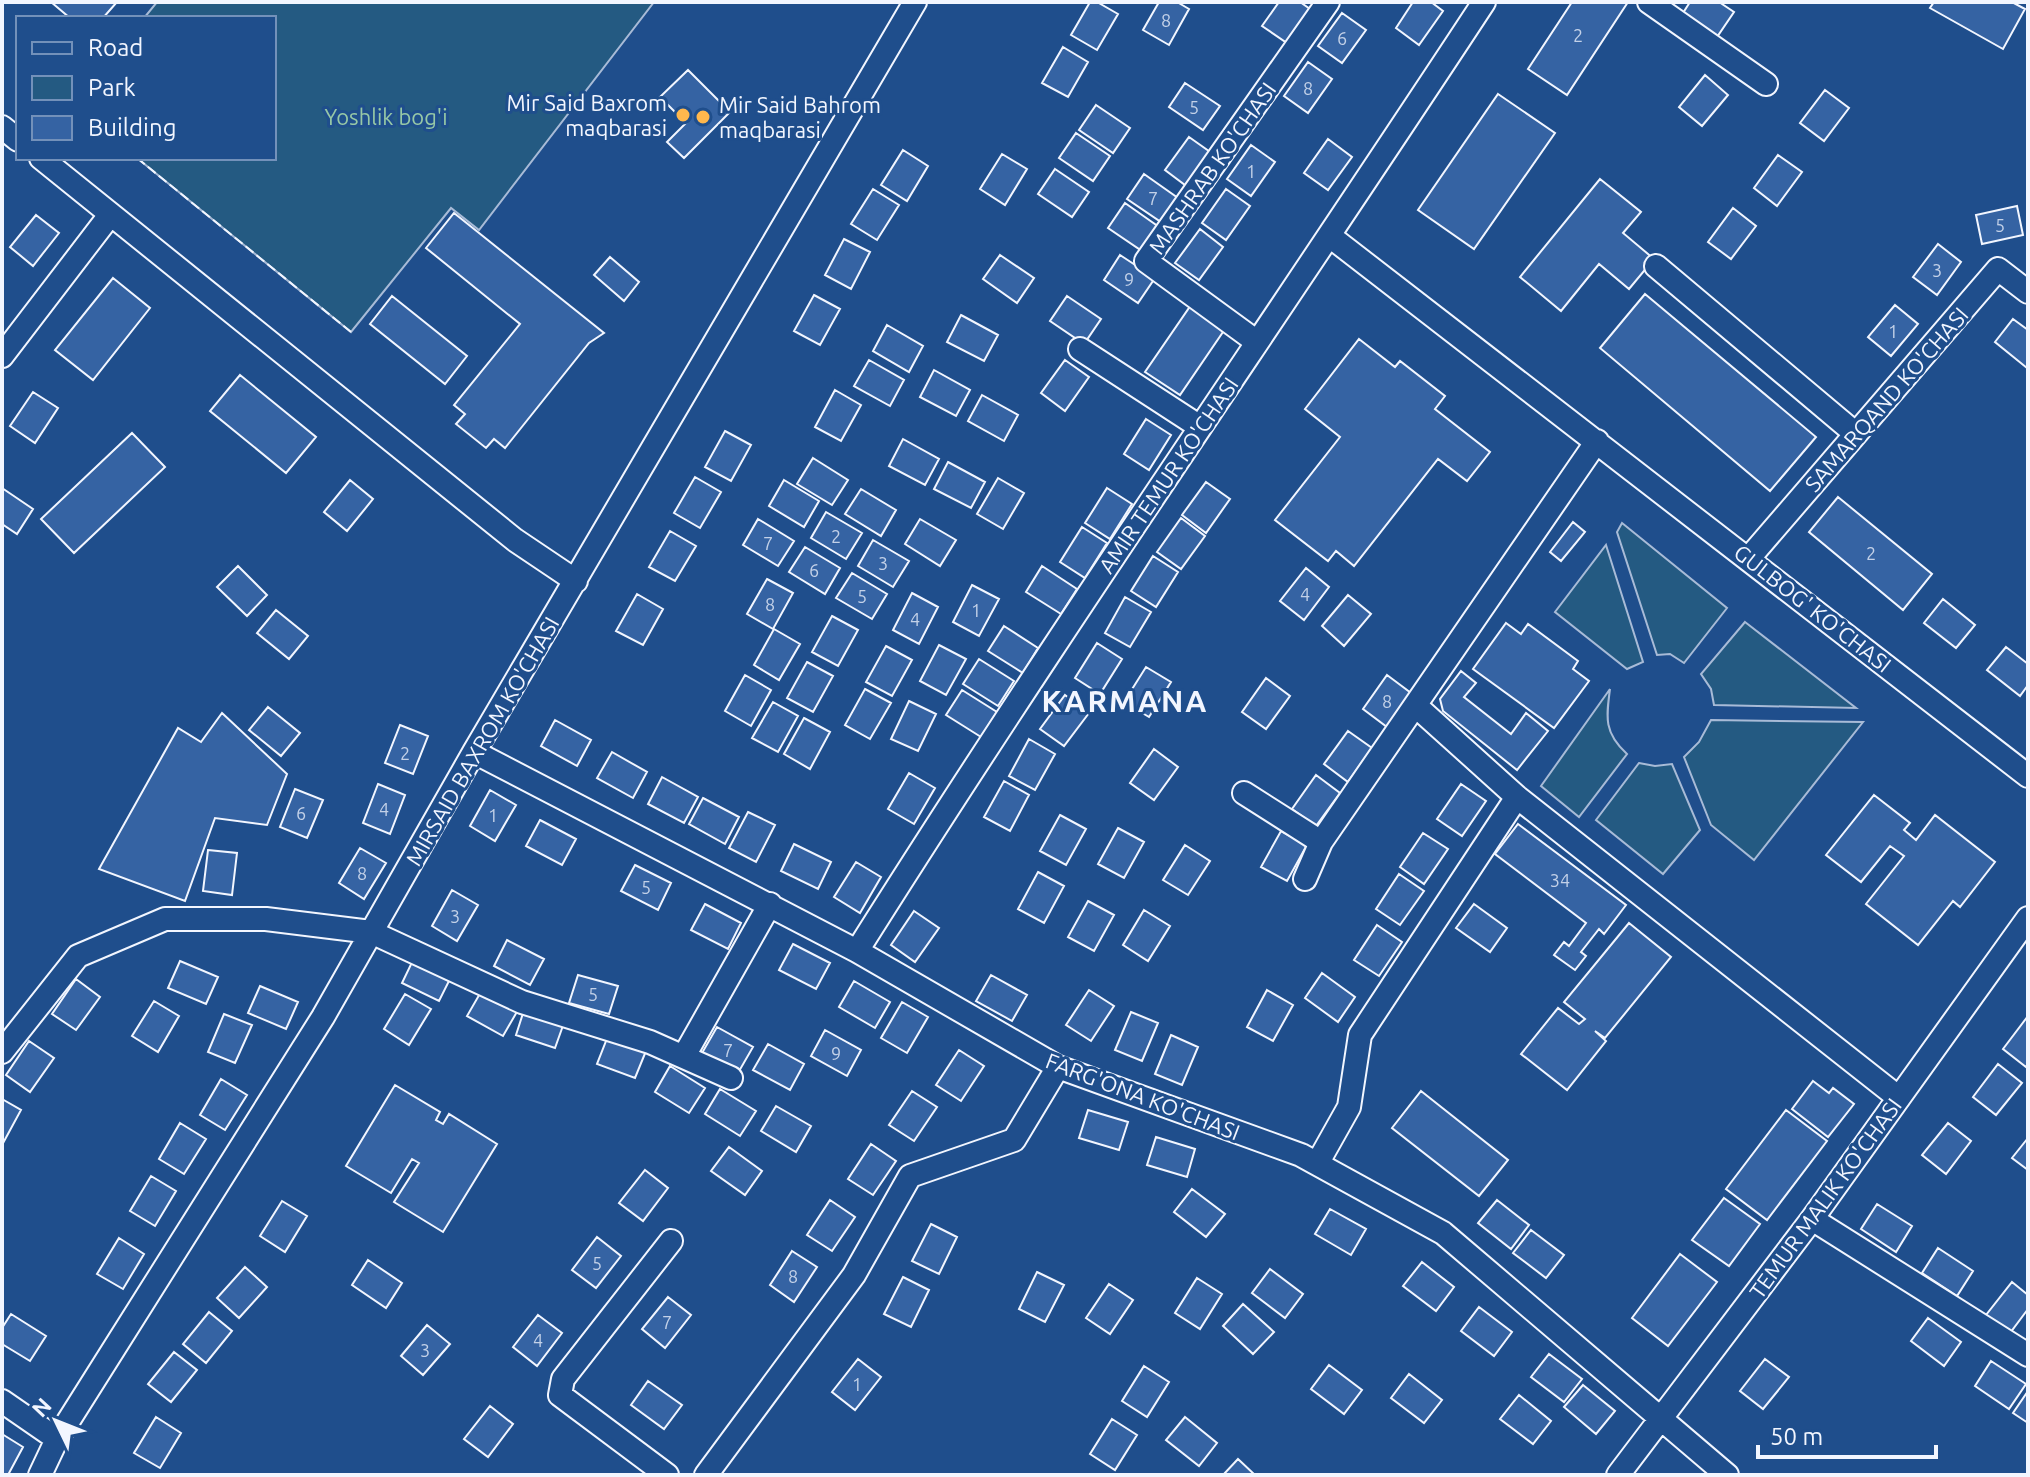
<svg xmlns="http://www.w3.org/2000/svg" width="2030" height="1477" viewBox="0 0 2030 1477" font-family="Ubuntu,sans-serif">
	<rect width="100%" height="100%" fill="#1f4e8c"/>
	<path fill="#245a82" stroke="#a8bbd7" stroke-width="2" d="M157,2H654L479,230L451,208L351,332L137,158H274V18H144Z
		M1622,523L1727,608L1684,663L1670,654L1657,655L1617,532Z
		M1606,545L1643,662L1627,669L1555,612Z
		M1745,622L1856,708L1714,705L1711,689L1701,674Z
		M1610,689C1606,718 1604,733 1627,754L1579,817L1541,786Z
		M1711,720L1863,722L1754,860L1711,825L1684,757L1699,742Z
		M1639,763L1655,766L1672,764L1700,830L1663,874L1596,820Z"/>
	<path fill="#3563a3" stroke="#f2f6ff" stroke-width="2" d="M51,2H117L103,18H70Z
		M1090,2H1097L1118,14L1097,50L1071,35Z
		M1159,2H1177L1189,9L1169,45L1143,30Z
		M1279,2H1300L1310,9L1287,43L1262,26Z
		M1413,2H1431L1443,11L1419,45L1396,28Z
		M1572,2H1628L1567,95L1528,69Z
		M1690,2H1719L1734,12L1717,37L1683,13Z
		M1934,2H2012L2025,9L2003,49L1930,8Z
		M1342,13L1366,30L1342,63L1318,46Z
		M1063,47L1088,62L1068,97L1042,83Z
		M1308,62L1332,79L1308,113L1284,96Z
		M688,70L730,112L684,158L667,142L686,123L660,97Z
		M1705,75L1728,95L1702,126L1679,107Z
		M1185,83L1220,106L1203,130L1169,107Z
		M1825,90L1849,108L1824,141L1800,123Z
		M1498,94L1555,133L1474,249L1418,210Z
		M1096,105L1130,128L1113,153L1079,130Z
		M1076,133L1110,156L1093,181L1059,158Z
		M1189,137L1213,154L1189,188L1165,170Z
		M1328,139L1352,157L1328,190L1304,173Z
		M1251,145L1275,162L1251,196L1227,179Z
		M903,150L928,166L907,201L881,185Z
		M1002,154L1027,169L1005,205L980,189Z
		M1778,155L1802,172L1777,206L1754,188Z
		M1055,169L1089,192L1072,217L1038,194Z
		M1144,174L1178,198L1161,222L1127,199Z
		M1600,179L1641,212L1623,233L1654,259L1629,289L1599,264L1561,311L1520,277Z
		M873,189L899,205L877,240L851,224Z
		M1226,189L1250,206L1226,240L1202,223Z
		M1125,203L1159,227L1142,251L1108,228Z
		M2017,206L2023,235L1982,244L1976,215Z
		M1733,208L1756,226L1731,259L1708,242Z
		M454,213L604,333L589,343L505,448L494,439L486,448L456,424L465,414L454,405L520,324L426,248Z
		M36,215L59,233L33,266L10,247Z
		M1200,229L1223,247L1199,280L1175,263Z
		M844,239L870,252L851,289L825,275Z
		M1938,244L1961,262L1937,295L1913,277Z
		M1000,255L1034,278L1017,303L983,279Z
		M1120,255L1155,278L1138,303L1104,280Z
		M610,257L639,282L624,301L594,275Z
		M113,278L150,308L93,380L55,350Z
		M1645,294L1816,437L1770,491L1600,348Z
		M814,295L840,309L820,345L794,331Z
		M392,296L467,356L445,384L370,324Z
		M1067,296L1101,319L1084,344L1050,321Z
		M1191,305L1225,329L1180,395L1145,372Z
		M1895,305L1918,324L1891,356L1868,337Z
		M961,315L998,335L984,361L947,342Z
		M2013,319L2028,330L2027,368L1995,342Z
		M887,325L923,346L909,372L873,351Z
		M1359,339L1395,367L1400,361L1445,396L1435,409L1490,452L1467,481L1438,459L1354,566L1336,551L1328,561L1275,520L1340,437L1305,409Z
		M869,360L904,380L890,406L854,386Z
		M1065,360L1089,377L1065,411L1041,393Z
		M934,370L970,390L956,416L920,397Z
		M240,375L316,437L286,473L210,411Z
		M835,390L861,405L841,441L815,427Z
		M33,392L58,408L35,443L10,426Z
		M982,395L1018,415L1004,441L968,421Z
		M1146,419L1171,435L1149,470L1124,454Z
		M725,431L751,445L731,481L705,467Z
		M132,433L165,467L74,553L41,519Z
		M903,439L939,459L925,485L889,466Z
		M813,458L848,480L832,505L797,484Z
		M948,462L985,482L971,508L934,489Z
		M695,477L721,492L700,528L674,513Z
		M998,478L1024,493L1003,529L977,514Z
		M350,480L373,499L347,531L324,512Z
		M784,480L819,501L804,527L769,506Z
		M1206,482L1230,499L1206,533L1182,515Z
		M2,488L33,509L17,534L2,524Z
		M1107,488L1132,504L1110,539L1085,523Z
		M861,489L896,510L881,536L845,514Z
		M1838,497L1932,574L1903,610L1809,532Z
		M826,512L862,533L846,559L811,538Z
		M1181,518L1205,536L1181,569L1157,552Z
		M758,519L794,541L778,566L743,545Z
		M920,519L956,540L940,566L905,544Z
		M1573,522L1585,532L1561,561L1550,552Z
		M1082,527L1107,543L1085,578L1060,562Z
		M670,531L696,546L675,581L649,567Z
		M873,540L909,561L893,587L858,566Z
		M805,547L840,568L825,594L789,572Z
		M1153,556L1178,572L1156,607L1131,591Z
		M238,566L267,595L247,616L217,587Z
		M1042,566L1077,589L1061,614L1026,592Z
		M1306,568L1329,587L1304,620L1280,601Z
		M852,573L887,594L872,619L836,598Z
		M767,579L793,593L773,629L747,614Z
		M972,585L999,599L979,636L953,622Z
		M912,593L938,607L919,644L893,630Z
		M637,594L663,609L643,645L616,631Z
		M1348,595L1371,614L1344,646L1322,626Z
		M1125,597L1151,612L1130,647L1105,633Z
		M1943,599L1975,625L1956,648L1924,623Z
		M276,610L308,636L289,659L257,633Z
		M832,616L858,630L838,666L812,652Z
		M1506,623L1521,634L1528,624L1578,661L1573,669L1589,681L1554,728L1473,669Z
		M1004,626L1038,648L1023,673L988,651Z
		M774,629L800,644L779,680L754,665Z
		M1097,643L1122,659L1100,694L1075,678Z
		M939,645L966,659L946,695L920,681Z
		M886,646L912,660L892,696L866,682Z
		M2006,647L2028,664V685L2020,696L1987,670Z
		M979,659L1014,681L998,706L963,684Z
		M807,662L833,676L813,712L787,698Z
		M1146,667L1171,682L1149,717L1124,702Z
		M1461,671L1476,683L1464,697L1511,734L1526,713L1548,731L1517,770L1443,711L1440,699Z
		M745,675L771,690L751,726L725,711Z
		M1387,675L1411,693L1387,727L1363,709Z
		M1266,678L1290,696L1266,729L1242,712Z
		M865,689L891,703L870,739L845,725Z
		M962,690L997,712L981,737L946,715Z
		M1065,695L1089,713L1064,746L1040,729Z
		M909,701L936,714L918,751L891,739Z
		M773,702L798,716L778,752L752,738Z
		M268,707L300,733L281,756L249,730Z
		M222,713L287,774L267,825L215,818L185,901L99,869L178,728L201,742Z
		M804,718L830,732L810,769L784,754Z
		M555,720L591,740L577,766L541,746Z
		M400,725L428,736L413,774L385,763Z
		M1348,731L1372,748L1348,782L1324,764Z
		M1029,739L1055,754L1035,790L1009,776Z
		M1154,749L1178,767L1154,800L1130,783Z
		M612,752L647,772L633,798L597,778Z
		M909,773L935,788L914,824L888,809Z
		M1316,775L1340,793L1316,826L1292,809Z
		M662,777L698,797L684,823L648,804Z
		M1004,781L1029,795L1010,831L984,817Z
		M378,784L405,795L390,834L363,823Z
		M1461,784L1486,801L1462,836L1437,819Z
		M295,789L323,800L307,838L280,827Z
		M490,790L516,805L495,841L470,826Z
		M1874,795L1910,823L1904,830L1916,840L1935,815L1995,862L1960,907L1953,901L1918,945L1866,904L1904,856L1890,846L1861,882L1826,855Z
		M703,798L739,817L725,844L689,824Z
		M748,812L775,825L756,862L729,848Z
		M1060,815L1086,829L1066,865L1040,851Z
		M540,820L576,839L562,865L526,846Z
		M1518,824L1626,905L1604,934L1599,929L1581,952L1586,956L1575,970L1554,955L1564,942L1569,946L1586,923L1495,854Z
		M1118,828L1144,842L1124,878L1098,864Z
		M1281,831L1307,845L1287,881L1261,867Z
		M1423,833L1448,849L1424,884L1400,867Z
		M794,844L831,862L818,889L781,871Z
		M1185,845L1210,861L1188,895L1163,880Z
		M360,848L386,863L364,899L339,883Z
		M208,850L237,853L232,895L203,891Z
		M856,862L881,877L860,913L834,897Z
		M635,865L671,883L658,910L621,891Z
		M1038,872L1064,886L1044,923L1018,909Z
		M1399,874L1424,891L1400,925L1376,909Z
		M452,890L478,905L457,941L432,926Z
		M1088,901L1114,915L1094,951L1068,937Z
		M705,904L741,923L728,949L691,930Z
		M1474,904L1507,928L1490,952L1456,928Z
		M1144,910L1170,926L1148,961L1123,945Z
		M914,911L939,928L915,962L891,945Z
		M1629,923L1671,957L1605,1038L1595,1031L1606,1041L1567,1090L1521,1054L1558,1008L1579,1024L1585,1019L1564,1002Z
		M1377,925L1402,942L1379,976L1354,960Z
		M507,940L544,959L530,985L494,966Z
		M793,944L830,963L816,989L779,970Z
		M415,956L452,975L439,1001L402,983Z
		M180,961L218,977L206,1004L168,988Z
		M1322,973L1355,997L1338,1022L1305,998Z
		M578,975L618,986L609,1014L569,1003Z
		M991,975L1027,995L1012,1021L976,1001Z
		M76,979L100,997L76,1030L52,1014Z
		M854,981L890,1002L875,1028L839,1007Z
		M260,986L298,1002L286,1029L248,1013Z
		M482,990L518,1010L503,1036L467,1016Z
		M1089,990L1114,1006L1091,1041L1066,1025Z
		M1267,990L1293,1005L1273,1041L1247,1027Z
		M405,994L431,1009L409,1045L384,1029Z
		M154,1001L179,1016L158,1052L132,1036Z
		M902,1002L928,1017L907,1053L881,1038Z
		M525,1007L565,1020L555,1048L516,1035Z
		M1131,1012L1158,1023L1142,1061L1115,1050Z
		M224,1014L252,1025L235,1063L208,1052Z
		M2028,1016V1064L2026,1067L2003,1049Z
		M717,1027L753,1047L738,1073L702,1053Z
		M825,1030L861,1050L847,1076L811,1056Z
		M1171,1035L1198,1047L1182,1085L1155,1074Z
		M608,1036L646,1051L635,1078L597,1064Z
		M29,1041L54,1058L30,1092L6,1075Z
		M768,1044L804,1064L790,1090L753,1070Z
		M959,1050L984,1066L961,1101L936,1085Z
		M1998,1064L2022,1083L1996,1115L1973,1097Z
		M670,1066L705,1088L689,1113L655,1092Z
		M221,1079L247,1095L225,1130L200,1115Z
		M1813,1081L1829,1093L1833,1088L1854,1104L1828,1137L1792,1109Z
		M395,1085L440,1112L436,1120L443,1124L449,1114L497,1144L443,1232L394,1202L419,1163L412,1159L391,1193L346,1166Z
		M720,1089L756,1111L740,1136L705,1114Z
		M912,1091L937,1107L914,1141L889,1125Z
		M1421,1091L1508,1160L1479,1196L1392,1128Z
		M2,1099L21,1110L2,1145Z
		M776,1106L811,1126L796,1152L761,1131Z
		M1088,1110L1128,1122L1119,1150L1079,1138Z
		M1786,1110L1827,1141L1767,1220L1726,1189Z
		M180,1123L206,1139L184,1174L159,1159Z
		M1948,1123L1971,1141L1946,1174L1922,1155Z
		M1156,1137L1195,1149L1187,1177L1147,1165Z
		M2028,1138V1170L2012,1158Z
		M871,1144L896,1161L873,1195L848,1179Z
		M729,1147L762,1171L745,1195L711,1171Z
		M645,1170L668,1188L643,1221L619,1203Z
		M151,1176L176,1191L155,1226L130,1211Z
		M1192,1189L1225,1214L1206,1237L1174,1212Z
		M1724,1198L1760,1224L1729,1266L1692,1240Z
		M830,1200L855,1217L832,1251L807,1235Z
		M1497,1200L1529,1225L1511,1249L1478,1223Z
		M282,1201L307,1216L285,1252L260,1236Z
		M1877,1204L1912,1226L1896,1252L1861,1229Z
		M1330,1209L1366,1229L1351,1255L1315,1234Z
		M931,1224L957,1237L939,1274L912,1261Z
		M1531,1230L1564,1255L1546,1278L1513,1253Z
		M597,1237L621,1256L596,1288L572,1270Z
		M119,1238L144,1254L123,1289L97,1274Z
		M1938,1248L1973,1271L1957,1296L1922,1273Z
		M792,1251L817,1267L794,1302L770,1285Z
		M1680,1254L1717,1282L1668,1346L1632,1318Z
		M368,1260L402,1283L386,1308L352,1285Z
		M1422,1262L1454,1287L1436,1311L1403,1286Z
		M245,1267L267,1287L239,1318L217,1298Z
		M1270,1269L1303,1294L1285,1318L1252,1293Z
		M1037,1272L1064,1285L1045,1322L1019,1309Z
		M903,1277L929,1290L911,1327L884,1314Z
		M1197,1278L1222,1294L1200,1329L1175,1313Z
		M2012,1282L2028,1295V1309L2010,1333L1986,1315Z
		M1109,1284L1133,1300L1110,1334L1086,1318Z
		M668,1297L691,1315L665,1348L642,1329Z
		M1243,1304L1274,1332L1253,1354L1223,1326Z
		M1479,1307L1512,1332L1494,1356L1461,1331Z
		M209,1312L232,1331L206,1363L183,1344Z
		M11,1314L46,1336L30,1361L2,1344V1328Z
		M538,1315L562,1333L537,1366L513,1347Z
		M1928,1318L1961,1342L1944,1366L1911,1341Z
		M427,1325L450,1344L423,1375L401,1356Z
		M174,1352L197,1370L171,1402L148,1384Z
		M1549,1354L1582,1379L1564,1402L1531,1377Z
		M858,1359L881,1377L855,1410L832,1392Z
		M1765,1359L1789,1377L1763,1409L1740,1391Z
		M1991,1361L2026,1384L2009,1409L1975,1386Z
		M1329,1365L1362,1390L1344,1414L1311,1389Z
		M1144,1366L1169,1382L1147,1417L1122,1401Z
		M1409,1374L1442,1400L1424,1423L1391,1398Z
		M648,1381L682,1405L664,1429L631,1405Z
		M1583,1385L1615,1411L1596,1434L1564,1407Z
		M2028,1391V1423L2013,1413Z
		M1519,1395L1551,1421L1533,1444L1500,1419Z
		M490,1406L513,1424L488,1457L464,1439Z
		M156,1417L181,1433L160,1468L134,1453Z
		M1185,1417L1217,1443L1199,1466L1166,1440Z
		M1112,1419L1137,1435L1115,1470L1090,1454Z
		M2,1434L23,1447L8,1475H2Z
		M1238,1459L1255,1475H1223Z"/>
	<g fill="none" stroke-linecap="round" stroke-linejoin="round">
		<defs>
			<path id="minor" d="M1649,2L1766,84
				M2,127L18,140
				M41,158L515,540L576,581
				M1331,237L2028,776
				M1656,266L1856,434
				M1257,342L1146,261L1328,2
				M1080,349L1200,427
				M2,356L110,215
				M1749,558L1998,269L2028,292
				M1416,706L1517,797L1899,1098
				M474,752L857,951L1058,1067L1301,1155L1443,1233L1727,1475
				M1244,793L1321,842
				M1305,879L1321,842L1597,441
				M857,951C1059,630 1276,319 1484,2
				M2,1052L78,956L165,919H266L371,932L522,1002L650,1042L731,1078
				M684,1056L770,904
				M1317,1164L1349,1107L1360,1035L1517,797
				M1812,1219L2028,1355
				M2,1401L57,1439
				M40,1475L57,1439L323,1017L474,752L915,2
				M667,1475L560,1395L563,1379L671,1241
				M706,1475L854,1275L910,1176L1014,1140L1058,1067
				M1618,1475L1812,1219L2028,918"/>
		</defs>
		<use href="#minor" stroke="#f2f6ff" stroke-width="26"/>
		<use href="#minor" stroke="#1f4e8c" stroke-width="22"/>
		<path stroke="#f2f6ff" stroke-width="2" stroke-dasharray="10 4" stroke-linecap="butt" d="M137,158L351,332"/>
	</g>
	<g fill="#ffb74d" stroke="#1f4e8c" stroke-width="3">
		<circle cx="683" cy="115" r="8"/>
		<circle cx="703" cy="117" r="8"/>
	</g>
	<g text-anchor="middle" dominant-baseline="central" stroke-width="6" stroke-linejoin="round" paint-order="stroke">
		<g font-size="18" fill="#c3d1e8">
			<text x="1166" y="20">8</text>
			<text x="1578" y="35">2</text>
			<text x="1342" y="38">6</text>
			<text x="1308" y="88">8</text>
			<text x="1194" y="107">5</text>
			<text x="1251" y="171">1</text>
			<text x="1153" y="198">7</text>
			<text x="2000" y="225">5</text>
			<text x="1937" y="270">3</text>
			<text x="1129" y="279">9</text>
			<text x="1893" y="331">1</text>
			<text x="836" y="536">2</text>
			<text x="768" y="543">7</text>
			<text x="1871" y="553">2</text>
			<text x="883" y="563">3</text>
			<text x="814" y="570">6</text>
			<text x="1305" y="594">4</text>
			<text x="862" y="596">5</text>
			<text x="770" y="604">8</text>
			<text x="976" y="610">1</text>
			<text x="915" y="619">4</text>
			<text x="1387" y="701">8</text>
			<text x="405" y="753">2</text>
			<text x="384" y="809">4</text>
			<text x="301" y="813">6</text>
			<text x="493" y="815">1</text>
			<text x="362" y="873">8</text>
			<text x="1560" y="880">34</text>
			<text x="646" y="887">5</text>
			<text x="455" y="916">3</text>
			<text x="593" y="994">5</text>
			<text x="728" y="1050">7</text>
			<text x="836" y="1053">9</text>
			<text x="597" y="1263">5</text>
			<text x="793" y="1276">8</text>
			<text x="667" y="1322">7</text>
			<text x="538" y="1340">4</text>
			<text x="425" y="1350">3</text>
			<text x="857" y="1384">1</text>
		</g>
		<g font-size="22" fill="#f2f6ff" stroke="#1f4e8c" text-anchor="end">
			<text x="667" y="102">Mir Said Baxrom<tspan x="667" dy="25">maqbarasi</tspan></text>
			<text x="719" y="104" text-anchor="start">Mir Said Bahrom<tspan x="719" dy="25">maqbarasi</tspan></text>
		</g>
		<g font-size="22" fill="#97c8a6" stroke="#1f4e8c">
			<text x="386" y="116">Yoshlik bog'i</text>
		</g>
		<g font-size="22" fill="#f2f6ff" stroke="#1f4e8c">
			<text transform="translate(1212 168) rotate(-55)">MASHRAB KO'CHASI</text>
			<text transform="translate(1886 399) rotate(-49)">SAMARQAND KO'CHASI</text>
			<text transform="translate(1168 475) rotate(-56)">AMIR TEMUR KO'CHASI</text>
			<text transform="translate(1813 608) rotate(38)">GULBOG' KO'CHASI</text>
			<text transform="translate(482 741) rotate(-60)">MIRSAID BAXROM KO'CHASI</text>
			<text transform="translate(1143 1096) rotate(21)">FARG'ONA KO'CHASI</text>
			<text transform="translate(1825 1198) rotate(-54)">TEMUR MALIK KO'CHASI</text>
		</g>
		<g font-size="30" font-weight="bold" letter-spacing="2" fill="#f2f6ff" stroke="#1f4e8c">
			<text x="1125" y="701">KARMANA</text>
		</g>
	</g>
	<rect width="2030" height="1477" fill="none" stroke="#f2f6ff" stroke-width="8"/>
	<rect x="16" y="16" width="260" height="144" fill="#1f4e8c" stroke="#7391ba" stroke-width="2"/>
	<rect x="32" y="42" width="40" height="12" fill="#1f4e8c" stroke="#7391ba" stroke-width="2"/>
	<text x="88" y="56" font-size="24" fill="#f2f6ff">Road</text>
	<rect x="32" y="76" width="40" height="24" fill="#245a82" stroke="#7391ba" stroke-width="2"/>
	<text x="88" y="96" font-size="24" fill="#f2f6ff">Park</text>
	<rect x="32" y="116" width="40" height="24" fill="#3563a3" stroke="#7391ba" stroke-width="2"/>
	<text x="88" y="136" font-size="24" fill="#f2f6ff">Building</text>
	<g transform="translate(56 1421) rotate(313)" stroke="#1f4e8c" stroke-width="6" paint-order="stroke">
	<path d="M0-6L14 30L0 20L-14 30Z" fill="#f2f6ff"/>
	<text y="-12" font-size="22" font-weight="bold" text-anchor="middle" fill="#f2f6ff">N</text>
	</g>
	<path d="M1758 1445v12h178v-12" fill="none" stroke="#f2f6ff" stroke-width="4"/>
	<text x="1770" y="1445" font-size="24" fill="#f2f6ff" stroke="#1f4e8c" stroke-width="6" paint-order="stroke">50 m</text>
</svg>
